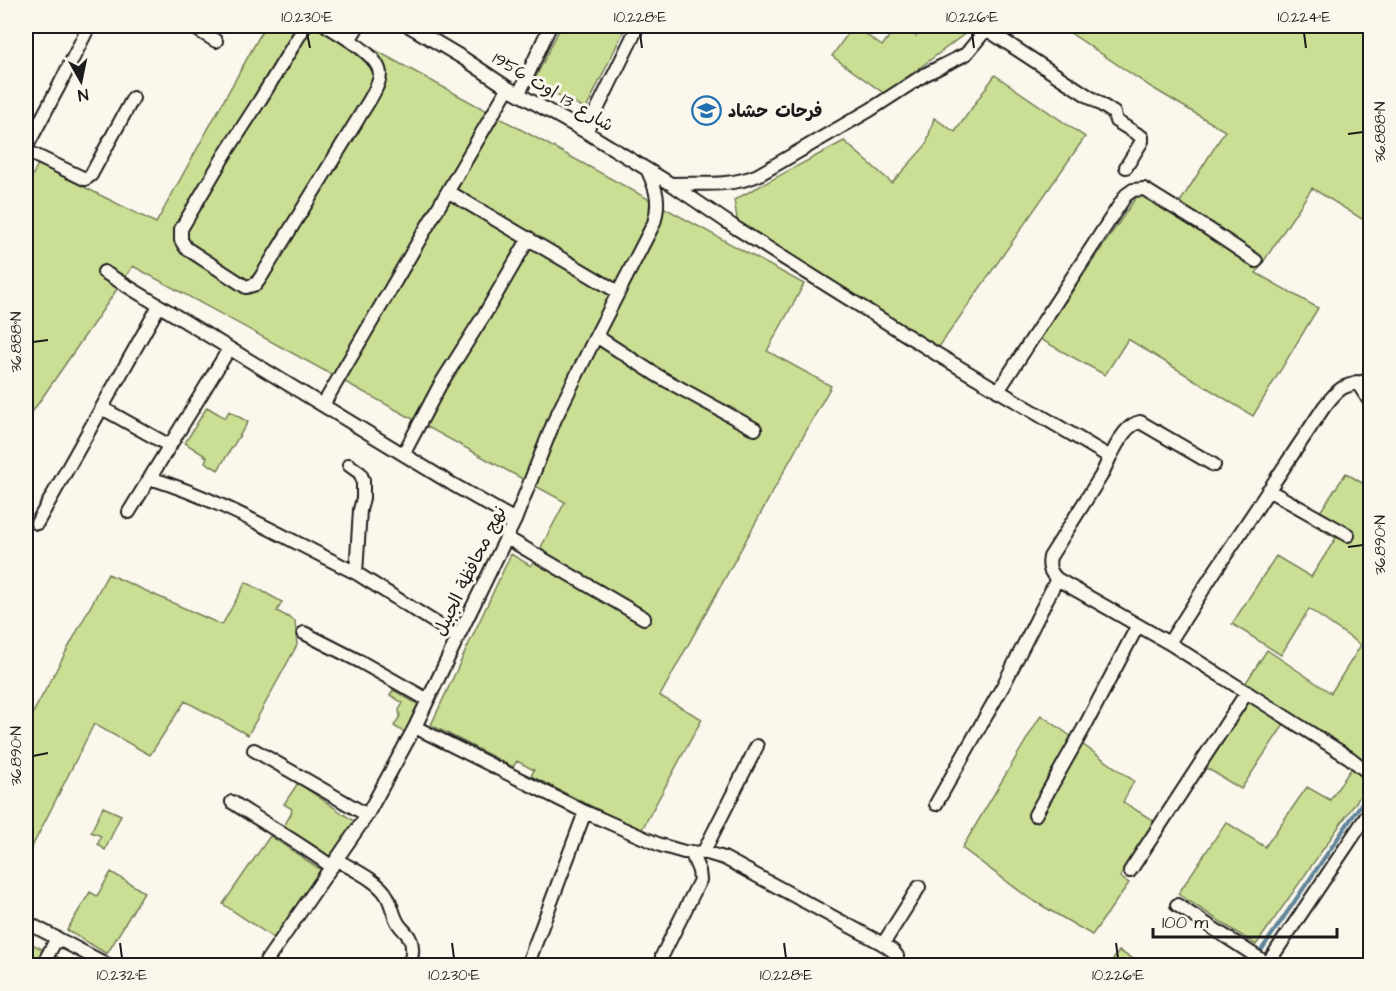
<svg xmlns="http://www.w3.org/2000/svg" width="1396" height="991" viewBox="0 0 1396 991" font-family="'Architects Daughter','Playpen Sans Arabic',sans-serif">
	<rect width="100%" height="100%" fill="#fbf7ec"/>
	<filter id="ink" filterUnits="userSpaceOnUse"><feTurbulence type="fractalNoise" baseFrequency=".0167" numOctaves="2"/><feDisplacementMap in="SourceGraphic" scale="12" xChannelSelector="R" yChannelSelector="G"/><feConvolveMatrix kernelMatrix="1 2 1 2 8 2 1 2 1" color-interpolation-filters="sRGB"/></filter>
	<g filter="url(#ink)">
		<path fill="#cbdf94" stroke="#747e58" stroke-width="1.5" d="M265,26H331L804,284L767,351L831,386L660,696L702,719L641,831L531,776L534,770L517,761L513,767L431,725L511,554L531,566L565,502L133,266L26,421V189L38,164L156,223Z
			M561,26H626L586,109L533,83Z
			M846,26H854L882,46L897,26H902L916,36L924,26H975L885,94L832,56L851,29Z
			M1060,26H1370V224L1312,188L1256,273L1318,308L1253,416L1128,339L1105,375L1040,339L1143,187L1177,207L1225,131L1151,87Z
			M995,75L1085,137L932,357L738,224L734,200L844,141L892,183L926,145L934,118L955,132Z
			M207,407L225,418L229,411L248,422L218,470L205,462L207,457L185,443Z
			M1346,473L1370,488V782L1256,945L1178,894L1226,822L1265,847L1307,787L1330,800L1353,766L1285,723L1241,789L1195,761L1267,650L1331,693L1361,645L1309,609L1281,655L1232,624L1276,556L1311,577L1336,538L1312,524Z
			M108,574L222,625L246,582L282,602L277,611L295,621L297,645L248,735L185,701L150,755L94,724L26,859V726Z
			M393,690L421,706L405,733L394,726L400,716L399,710L403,703L390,695Z
			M1041,715L1134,781L1123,802L1154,821L1120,877L1129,883L1092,935L1029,898L962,848Z
			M298,783L358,824L329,859L274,826L276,822L284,826L291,814L292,809L284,804Z
			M103,807L121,815L105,850L98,844L101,836L91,832Z
			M270,836L321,870L275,939L223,904Z
			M111,872L144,892L107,954L67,930L90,892L97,896Z
			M26,941L72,964L71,966L26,965Z
			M1119,951L1144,965H1109Z"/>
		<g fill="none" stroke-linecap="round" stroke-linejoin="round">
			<path stroke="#60859a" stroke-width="4" d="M1262,949L1370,791"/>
			<defs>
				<path id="minor" d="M191,26L216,41
					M305,26L260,100L224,156L181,229V240L186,248L246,287L256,284L261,277C293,224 326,172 358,119C364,108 380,87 380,74C379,55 341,35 327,26
					M409,26L463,58L508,88L586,132L671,184L736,228L935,353L1110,457L1101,476L1050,557C1048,567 1050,572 1057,579L1169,643L1350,758L1370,774
					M986,29L1114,113L1116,121L1142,137V141L1126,167
					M349,40L358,26
					M519,94L550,26
					M586,132L638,26
					M26,148L59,86L89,26
					M26,151L85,179L91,175L133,98
					M671,184C699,183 731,187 758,175L870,110L924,75L966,54L989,26
					M449,192L618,292
					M104,272L452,484L515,520
					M596,336L658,376L755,429
					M1357,382L1370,402
					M998,391L1126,195L1133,190L1144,189L1207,228L1256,261
					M323,405C384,299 447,194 508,88
					M102,408L170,446
					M404,453L440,385L486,312L529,238
					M1110,457C1117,445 1125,425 1140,422L1214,465
					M349,465L360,473L363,480V498L360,510L356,573L458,637
					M150,478C222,500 289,540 356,573
					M1268,490L1348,535
					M129,512L229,349
					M37,523L159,306
					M507,538L644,618
					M304,633L361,662L428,700
					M1169,643L1213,574L1324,407C1342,384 1344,386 1370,380
					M415,727L585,812L660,845L684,852L707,853L724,858L883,944L893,951L897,956L895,966
					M254,750L367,815
					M232,802C265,824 300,843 332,867
					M936,804L1003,686L1057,579
					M1035,815L1085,726L1138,625
					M703,853L757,746
					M337,860C352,869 379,881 387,896C392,905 393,915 398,923C400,927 404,930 407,934C414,942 413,956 409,966
					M1130,871L1247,692
					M1177,905L1268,964
					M26,922L110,966
					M883,944L919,887
					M662,956L700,880L699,871L691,852
					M42,966L57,938
					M263,966L367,815L415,727L458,637L515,520L555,419L596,336L654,223C660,202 657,191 648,171
					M527,966L585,812
					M1266,966L1370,811"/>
			</defs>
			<use href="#minor" stroke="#1c1c1c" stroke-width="16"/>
			<use href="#minor" stroke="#fbf7ec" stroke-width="12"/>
		</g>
	</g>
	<path fill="none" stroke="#1c1c1c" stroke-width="2" d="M307,33L310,48M640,33L642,48M972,33L974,48M1304,33L1306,48M1348,134L1363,132M33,342L48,340M1348,547L1363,545M33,756L48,753M120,943L122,958M452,943L454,958M784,943L786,958M1116,943L1118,958"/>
	<defs>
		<symbol id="school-ring" viewBox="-11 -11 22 22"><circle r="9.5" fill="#fbf7ec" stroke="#1f6fb2" stroke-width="1.5"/><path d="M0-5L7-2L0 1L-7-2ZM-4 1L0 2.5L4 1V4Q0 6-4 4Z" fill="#1f6fb2"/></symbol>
	</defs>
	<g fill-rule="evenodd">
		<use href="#school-ring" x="690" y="94" width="33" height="33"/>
	</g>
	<g text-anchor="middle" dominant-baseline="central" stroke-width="6" stroke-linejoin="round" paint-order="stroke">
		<g font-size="18" fill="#1c1c1c" stroke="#fbf7ec">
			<text transform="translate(553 92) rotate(31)">شارع 13 اوت 1956</text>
			<text transform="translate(470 571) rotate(-64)">نهج محافظة الجبيل</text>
		</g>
		<g font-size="18" font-weight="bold" fill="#1c1c1c" stroke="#fbf7ec" text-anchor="start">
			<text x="728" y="111">فرحات حشاد</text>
		</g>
	</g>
	<rect width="1396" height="991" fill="none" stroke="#fbf7ec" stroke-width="66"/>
	<g transform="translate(81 81) rotate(171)" stroke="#fbf7ec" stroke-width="4.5" paint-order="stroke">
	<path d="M0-4.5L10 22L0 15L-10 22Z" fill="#1c1c1c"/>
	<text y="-9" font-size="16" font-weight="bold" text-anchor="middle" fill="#1c1c1c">N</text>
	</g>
	<path d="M1153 928v9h184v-9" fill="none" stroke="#1c1c1c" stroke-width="3"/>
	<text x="1162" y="928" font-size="18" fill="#1c1c1c" stroke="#fbf7ec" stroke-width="4.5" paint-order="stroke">100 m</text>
	<rect x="33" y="33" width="1330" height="925" fill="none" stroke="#1c1c1c" stroke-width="2"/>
	<g font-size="15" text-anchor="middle" fill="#1c1c1c">
		<text x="307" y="22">10.230°E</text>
		<text x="640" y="22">10.228°E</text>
		<text x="972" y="22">10.226°E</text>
		<text x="1304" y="22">10.224°E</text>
		<text transform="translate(1380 132) rotate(-90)" y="5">36.888°N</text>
		<text transform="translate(16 342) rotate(-90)" y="5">36.888°N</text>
		<text transform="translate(1380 545) rotate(-90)" y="5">36.890°N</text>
		<text transform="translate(16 756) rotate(-90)" y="5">36.890°N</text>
		<text x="122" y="980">10.232°E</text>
		<text x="454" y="980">10.230°E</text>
		<text x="786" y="980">10.228°E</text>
		<text x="1118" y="980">10.226°E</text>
	</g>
</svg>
